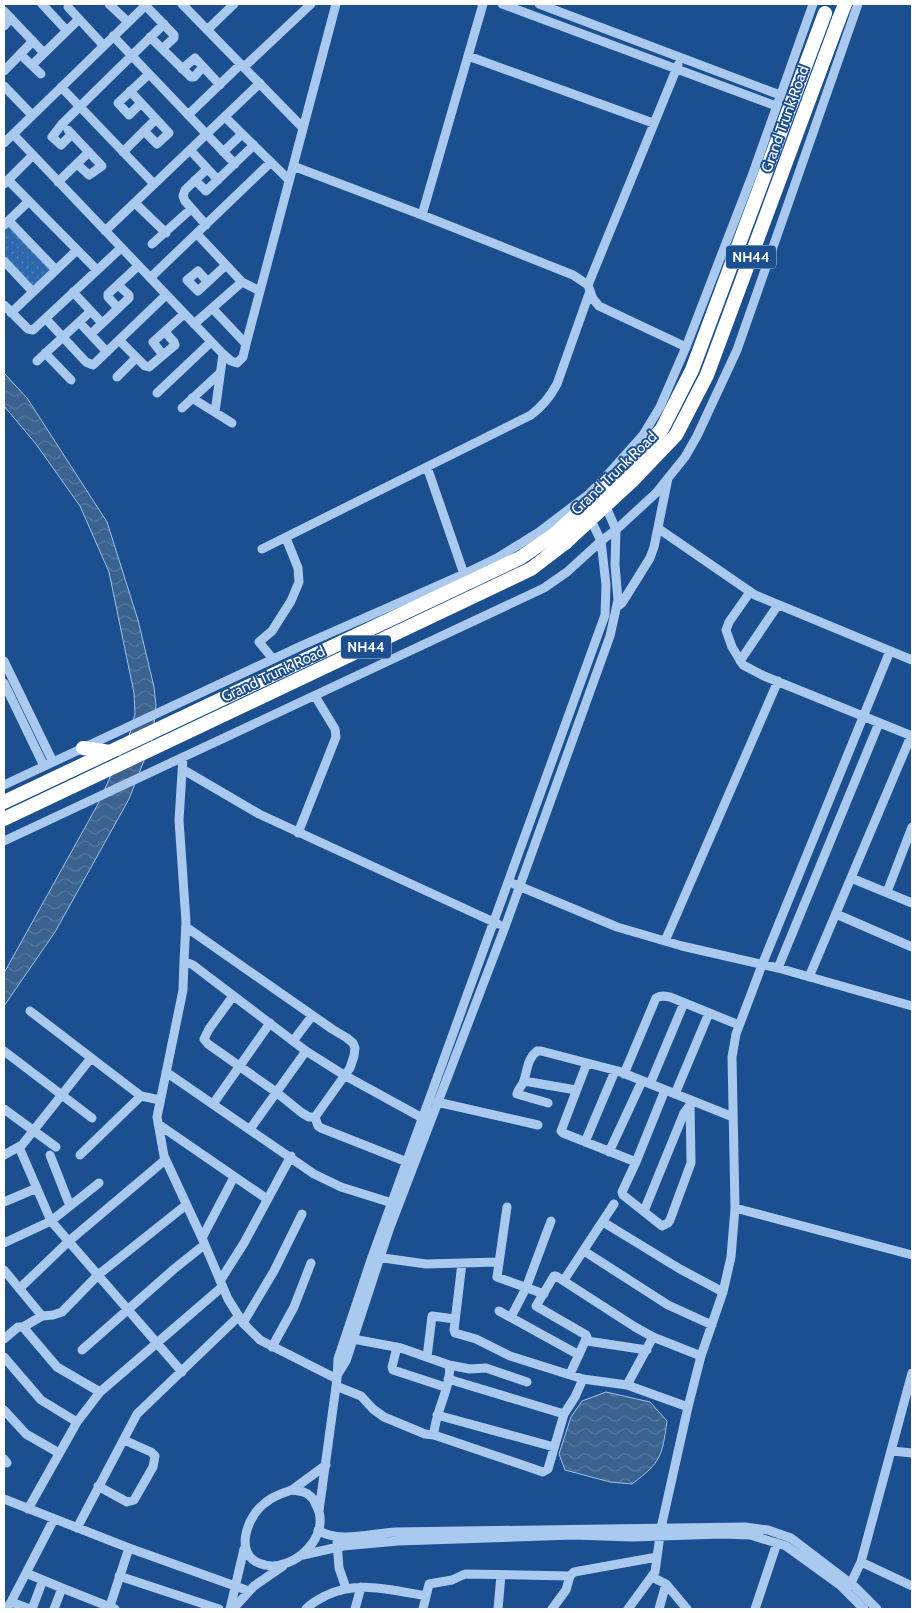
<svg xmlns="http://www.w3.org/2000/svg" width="916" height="1613" viewBox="0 0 916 1613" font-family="Cabin,sans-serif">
	<defs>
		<pattern id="park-dots" width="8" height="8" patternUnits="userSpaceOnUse" patternTransform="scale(1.25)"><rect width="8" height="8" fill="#2e69ad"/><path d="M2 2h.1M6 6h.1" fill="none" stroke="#4d80b9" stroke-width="1.8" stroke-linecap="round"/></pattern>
		<pattern id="water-waves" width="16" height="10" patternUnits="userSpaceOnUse" patternTransform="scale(1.25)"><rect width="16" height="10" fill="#3c6290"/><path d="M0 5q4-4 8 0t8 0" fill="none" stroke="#597aa1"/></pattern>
	</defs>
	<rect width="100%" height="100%" fill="#1b4f8f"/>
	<path fill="url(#park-dots)" d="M8,226L51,270L33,287L4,256V230Z"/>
	<path fill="url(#water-waves)" stroke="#9cc4f0" d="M4,373L27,398L107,522L138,620L154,687L156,706L152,740L129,799L55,932L4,1006V973L98,804L130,733L135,714L134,693L109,572L80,506L36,444L4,406Z
		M606,1392L650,1402L667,1421C662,1457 661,1462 632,1484L610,1482L565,1470L559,1454L571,1417L582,1401Z"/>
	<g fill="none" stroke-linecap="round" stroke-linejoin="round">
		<path stroke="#a9c9ee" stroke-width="9" d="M42,4L67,31
			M109,4L128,22
			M182,4L303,128
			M502,4L776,106
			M539,4L780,95
			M145,5L174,35V38L162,49
			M68,7L104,46
			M4,11L44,53
			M4,26L11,18
			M207,30L234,4
			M113,36L235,164
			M150,37L191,77H194L203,67
			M20,54L41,74
			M468,56L653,123
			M32,65L79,19
			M244,67L311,4
			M182,69L195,58L220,85
			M4,71L33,41
			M4,86L32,115
			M61,87L154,184
			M130,91L169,133L157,144L144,131
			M141,103L129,115L118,103L149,74
			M188,115L241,64
			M225,117L289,180
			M68,130L102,166L89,175L77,164
			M13,134L223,354L231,361L237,363L243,357L246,344L336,4
			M72,134L61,145L52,137L62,124L164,24
			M4,143L147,4
			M190,150L218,180
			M123,152L156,119
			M223,152L242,134
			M293,166L422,215L573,275L588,285L593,299L599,306L686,347
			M8,180L97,270
			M195,180L206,191L254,145
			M58,182L89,152
			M4,184L33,155
			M135,203L166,233
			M422,215L483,4
			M9,221L56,270
			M4,225L29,201
			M206,225L185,201L183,196L185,190L207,169
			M105,231L260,83
			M197,234L242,282L260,291
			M152,244L191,209
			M4,261L33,292
			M150,278L271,162
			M207,281L198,271L187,280L198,291L226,265
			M588,285L678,65
			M73,292L102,323
			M4,305L28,329L33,330L121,248
			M118,308L108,297V294L138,266
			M213,309L246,344
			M11,313L77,250
			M46,319L86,362L93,365L166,295
			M79,322L107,352
			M194,324L242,282
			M91,334L129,298V295L118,285
			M120,341L145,366L149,367L175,345L174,342L165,332
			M45,353L71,380
			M163,355L153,342L184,314
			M37,361L91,311
			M117,377L136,358
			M157,393L211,342
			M192,398L232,423
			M182,408L220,373
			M215,412L223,354
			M427,467L464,574
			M659,529L755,595L912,660
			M262,549L531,415C543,406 550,397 557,384L590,291
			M750,592L729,622L726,630L732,647L743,665L764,676L912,736
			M617,607L622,603L650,558L654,547L668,478
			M273,659L259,642L272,631L291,601L299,582L298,568L286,538
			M4,661L53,762
			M740,661L778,605
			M4,683L44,766
			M183,757L179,820L186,922L184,961L183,990L157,1117L164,1156L202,1238L228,1299L243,1323L260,1340L337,1379
			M182,769L259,814L498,924
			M4,785L303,645L464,574L497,558L539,532L589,494L602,481L643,435L660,407L686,347L753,173L813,4
			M298,833L336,737L335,729L315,696
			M4,841L544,588L567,572L601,541L617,529L656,493L685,457L697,436L737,350L858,4
			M851,878L912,903
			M514,884L617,927L682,946L778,968L912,1006
			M887,892L912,827
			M836,914L912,947
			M186,927L332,1029L347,1038L353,1043L355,1048L354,1056L350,1068L315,1117H309L302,1113L276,1092L208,1044L204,1039L209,1029L233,996
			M665,941L778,681
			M184,961L193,965L306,1051L344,1075L426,1120
			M778,968L879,723
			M809,977L911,736
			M30,1011L141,1096L160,1100
			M293,1041L312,1016
			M4,1051L92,1118
			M587,1063L561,1131L563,1133L636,1162
			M166,1072L314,1174L341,1187L392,1203
			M624,1074L656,998C661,995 665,996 670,997L739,1025
			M524,1081L576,1090
			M650,1084L684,1003
			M665,1090L636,1162L622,1192L623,1195L662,1226L668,1223L670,1220L691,1163L690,1100
			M675,1094L709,1013
			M437,1102L538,1125
			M548,1103L517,1094C518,1089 521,1087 523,1083C528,1071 526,1060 537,1051H541L618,1071L733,1117
			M213,1104L270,1023
			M4,1109L56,1147
			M315,1117L318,1126L321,1128L407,1162
			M158,1124L267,1199
			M250,1129L306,1051
			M585,1142L615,1071
			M19,1147L51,1221L182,1372
			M609,1152L642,1081
			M4,1155L22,1145L91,1058
			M50,1155L70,1206
			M80,1155L141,1096
			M4,1202L37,1188
			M507,1207L497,1277L544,1294
			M735,1208L912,1255
			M644,1211L684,1113L690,1105
			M603,1222L680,1269L723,1292
			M202,1238L234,1177
			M4,1243L51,1221L99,1183
			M584,1251L668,1305L712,1325
			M376,1257L426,1264L498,1262
			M462,1263L454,1330L455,1333L476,1339L510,1356L583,1379L627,1385L688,1407
			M4,1270L42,1316
			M564,1280L614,1204
			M220,1281L244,1243L291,1156
			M20,1288L69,1241L165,1160
			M499,1311L579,1355
			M511,1317L526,1288L551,1221
			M243,1323L274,1271L302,1214
			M23,1327L42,1316L53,1315L62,1312L98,1275L186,1205
			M4,1339L18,1327H23L57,1367L100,1392
			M353,1339L401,1348L449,1365C453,1384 434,1413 434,1435L543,1472L548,1469L564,1414L575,1397L583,1379
			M587,1341L647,1350
			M272,1347L294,1307L311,1263
			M397,1347L392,1367L393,1370L445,1387
			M82,1350L174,1269L204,1245
			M4,1357L41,1400L77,1422
			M427,1357L432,1316L455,1319
			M449,1365L470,1369L486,1368L527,1382
			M338,1374L346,1361L389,1230L505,927L610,636L618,600L615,565L616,530L604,502
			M570,1374L587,1337L586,1335L536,1306L554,1276H556L635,1327L653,1337L701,1356
			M448,1379L564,1414
			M627,1385L653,1337
			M336,1386L361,1396L373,1409L384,1417L425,1434L434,1435
			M4,1410L26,1434L59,1453
			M437,1415L554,1447
			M892,1451L912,1453
			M4,1459L7,1463
			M98,1486L127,1502L134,1500L153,1467L155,1456L151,1452L124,1440
			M292,1490C298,1491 306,1491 310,1496C313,1498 315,1502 316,1505C333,1535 294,1572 265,1565C232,1558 246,1517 265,1503C273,1496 283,1493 292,1490Z
			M292,1490L326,1465
			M4,1499L129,1548L249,1591
			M28,1509L77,1422L100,1392L222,1287
			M319,1511L337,1379L338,1359L372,1257L605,615L606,585L601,541L589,516
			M77,1528L137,1414L239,1316
			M318,1530C338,1544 372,1533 396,1532C512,1530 629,1529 745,1527L768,1530L791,1538L854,1586L877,1609
			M337,1542L339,1568L346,1588
			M303,1555L343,1546L398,1541L573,1535L632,1537L722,1534L750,1535L786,1546L840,1585L864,1609
			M861,1562L912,1586
			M26,1573L62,1588L54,1609
			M119,1576L219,1609
			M652,1577L666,1584L687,1609
			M849,1587L861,1562L912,1373
			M62,1588L115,1609
			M11,1602L30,1609
			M6,1609L11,1602L54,1519
			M32,1609L43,1580
			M109,1609L129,1548
			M230,1609L244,1549
			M233,1609L254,1586L283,1566
			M306,1609C311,1603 318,1600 325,1596C358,1580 392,1590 426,1596
			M355,1609L361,1587
			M423,1609L429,1584L452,1580L465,1574L570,1576
			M498,1609L501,1575
			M552,1609L566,1590L570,1576L574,1572L657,1557
			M628,1609L655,1572L661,1528L688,1407L701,1356L723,1292L731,1257L735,1208L732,1057L736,1034L762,965L890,651
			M659,1609L666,1584
			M755,1609L777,1543"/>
		<path stroke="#fff" stroke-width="14" d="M839,19L845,4
			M83,748L110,752
			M4,802L520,558L555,534
			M4,819L531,569L565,543"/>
		<path stroke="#fff" stroke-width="14" d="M555,534L625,470L662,429L692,370L825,13
			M565,543L634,479L676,435L707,375L839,19"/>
	</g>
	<g text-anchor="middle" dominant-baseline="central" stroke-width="4" stroke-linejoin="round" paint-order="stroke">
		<g fill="#1b4f8f" stroke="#bbcadd" stroke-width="1">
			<rect x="726" y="245.5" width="50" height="23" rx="4"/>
			<rect x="341" y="635.5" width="50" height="23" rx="4"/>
		</g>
		<g font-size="14" font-weight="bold" fill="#fff">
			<text x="751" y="257">NH44</text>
			<text x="366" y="647">NH44</text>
		</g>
		<g font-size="15" fill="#fff" stroke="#1b4f8f">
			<text transform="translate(785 119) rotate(-70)">Grand Trunk Road</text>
			<text transform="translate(614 473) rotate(-44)">Grand Trunk Road</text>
			<text transform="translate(273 674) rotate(-25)">Grand Trunk Road</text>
		</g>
	</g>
	<rect width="916" height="1613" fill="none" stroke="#ffffff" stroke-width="10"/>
</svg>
